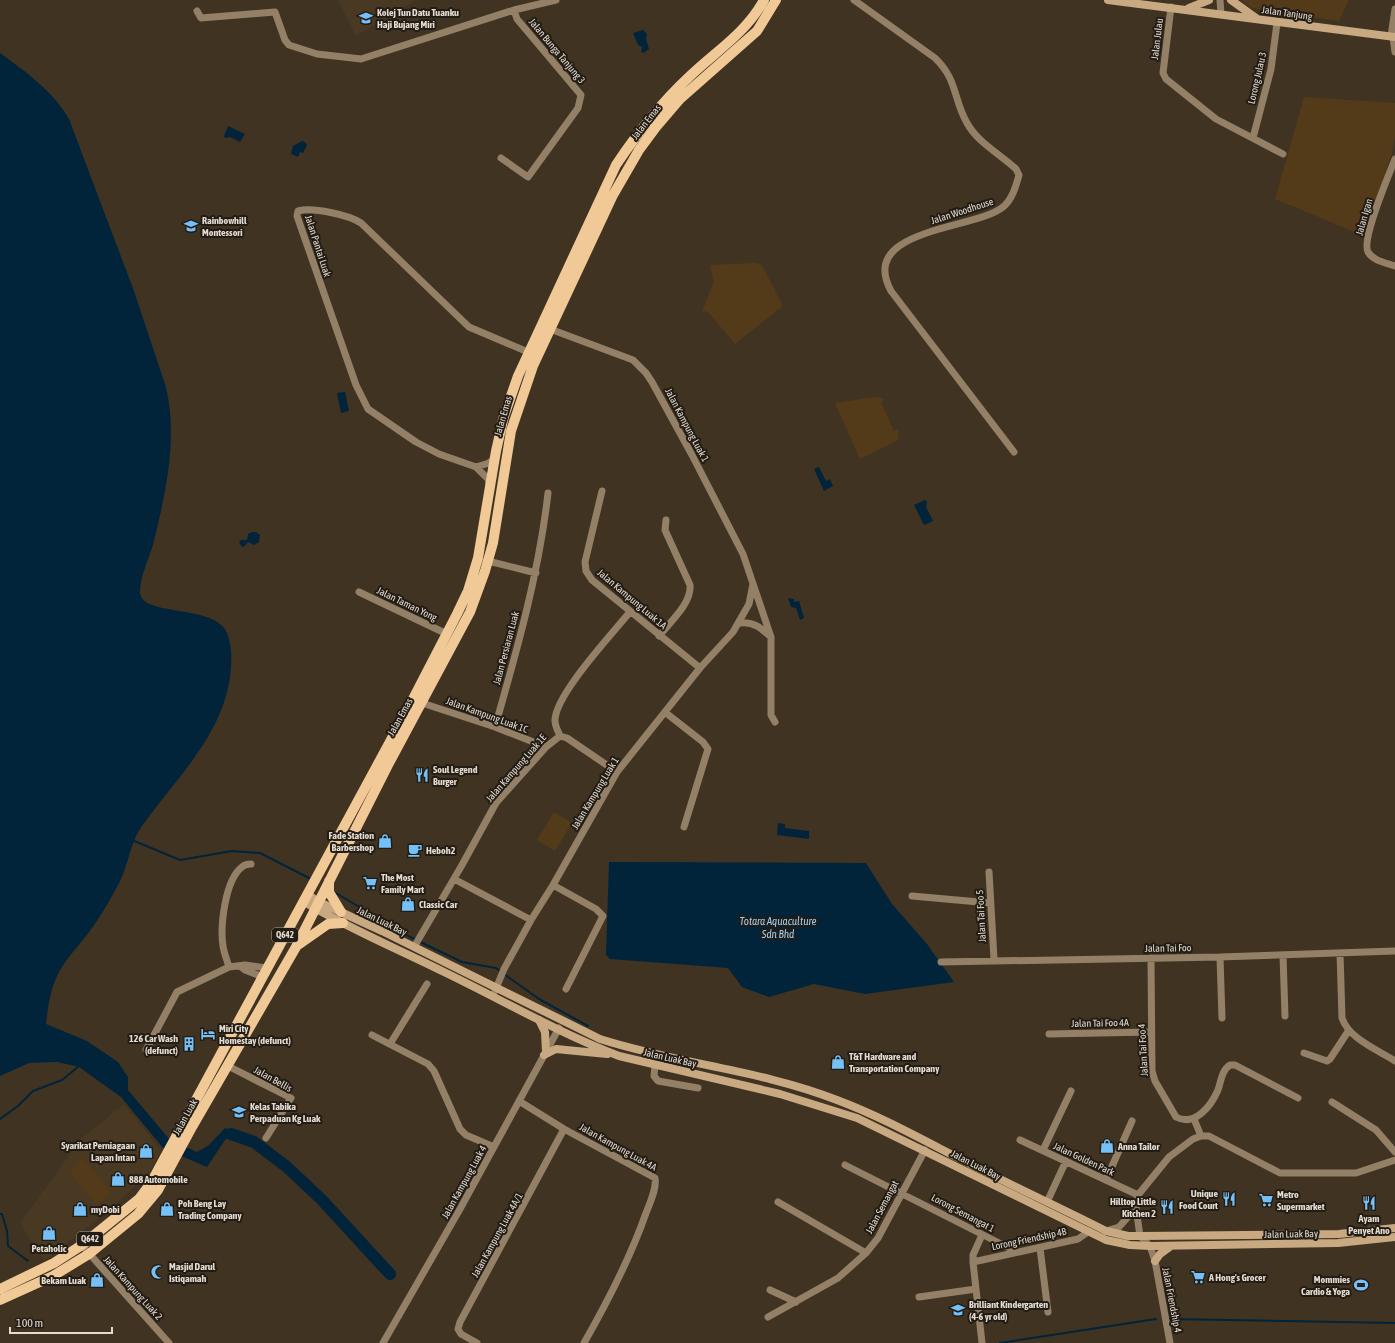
<svg xmlns="http://www.w3.org/2000/svg" width="1395" height="1343" viewBox="0 0 1395 1343" font-family="'Asap Condensed',sans-serif">
	<rect width="100%" height="100%" fill="#403322"/>
	<path fill="#4a3922" d="M338,0H416L356,36Z
		M124,1104L161,1150L149,1173L109,1210L44,1261L20,1223L81,1139Z"/>
	<path fill="#533b1a" d="M1242,0H1349L1339,21L1251,8Z
		M1304,97L1395,103V137L1393,150L1364,236L1275,199Z
		M755,263L762,265L783,306L735,344L708,312L702,311L714,282L710,265Z
		M875,397L882,398L884,400L881,402L894,431L899,429L898,440L860,459L835,403Z
		M554,812L572,823L555,851L537,840Z
		M82,1157L111,1192L97,1205L70,1173Z"/>
	<path fill="#01243a" d="M643,30L647,34L646,39L649,49L644,53L641,52L642,47L638,45L633,33Z
		M0,53C26,72 53,91 69,119L134,291L166,387C178,438 166,491 154,541C150,557 140,575 140,592C140,616 209,605 225,629C231,640 232,654 231,666C228,730 177,777 142,826C129,844 129,866 118,885C109,902 98,921 86,936C76,949 64,961 57,976C50,991 48,1007 46,1024L87,1041L118,1062L128,1077V1090L170,1140L197,1152L209,1145L225,1128L246,1135L245,1143L238,1139L228,1138L225,1140L207,1167L163,1148L121,1097L79,1067L57,1062L29,1063L0,1076Z
		M228,126L245,134L240,142L230,137L225,138L224,136Z
		M302,141L305,142L307,145L303,153L300,152L298,157L291,154L293,146Z
		M345,392L349,411L341,413L337,393Z
		M819,467L826,481L830,479L833,486L824,491L814,469Z
		M925,500L927,502L926,507L933,521L924,525L914,505Z
		M252,532H256L260,535L259,542L254,545L248,542L245,546L242,547L239,542L241,540H247L248,534Z
		M788,598L794,599V602L799,601L804,618L800,620L796,608L791,607Z
		M778,823L785,824V828L809,831V839L777,835Z
		M609,862L866,863L892,904L927,944L954,982L865,994L814,984L769,997L742,987L728,968L610,959L606,955Z"/>
	<g fill="none" stroke-linecap="round" stroke-linejoin="round">
		<path stroke="#01243a" stroke-width="2" d="M132,840L180,860L232,851L260,853L311,879
			M334,892L410,937L462,962L496,968L500,971
			M504,974L539,999L588,1026
			M0,1119L18,1106L33,1091L62,1080L79,1066
			M0,1214H2L7,1231L8,1246L28,1261
			M1169,1319L1395,1323
			M1000,1343L1156,1319"/>
		<path stroke="#01243a" stroke-width="12" d="M231,1134L254,1142L287,1167L322,1200L390,1274"/>
		<path stroke="#938067" stroke-width="7" d="M854,0L935,58C958,80 953,99 967,123C978,143 1000,154 1016,169L1019,175C1016,186 1012,200 1003,207C975,230 857,228 891,291L1014,452
			M1220,0L1221,14
			M1171,7L1163,73L1166,79L1216,119L1283,154
			M197,11L201,18L275,12L285,40L289,45L317,54L361,59L514,10L556,0
			M1391,36L1395,9
			M1393,37L1395,52
			M1253,138L1271,69L1277,23
			M501,158L528,177L578,108L581,95L517,19L514,10
			M1395,159C1389,175 1361,239 1368,252C1373,261 1387,263 1395,266
			M550,329L633,360L646,373L652,382L692,455L743,554L771,637V715L775,722
			M476,467L489,463L495,458
			M490,486L488,479L476,467L439,454L416,442L368,409L356,385L297,216L298,211C313,207 349,215 361,223L469,327L528,352
			M602,491L585,562L586,571L592,580L700,668
			M488,561L536,573
			M359,592L447,634
			M740,623C753,621 761,628 771,637
			M659,636C670,622 692,603 690,585L665,530L666,520
			M422,703L495,727L546,747
			M666,713L703,742L708,749L684,827
			M495,727C517,650 539,573 548,493
			M560,736C558,731 555,726 555,721C554,696 612,634 629,613
			M560,736L567,738L617,772
			M989,872L994,959
			M454,879L531,920
			M553,885L596,909L603,916L566,989
			M912,896L990,903
			M414,947L462,865L496,803L546,747L560,736
			M1340,953L1342,1018C1349,1039 1378,1050 1395,1061
			M1283,955L1285,1016
			M1220,957L1222,1018
			M1151,958L1152,1071L1155,1081L1176,1117C1195,1127 1211,1106 1218,1090C1221,1081 1222,1070 1230,1065H1235L1298,1098
			M941,962L1220,957L1395,951
			M229,967C227,960 224,953 223,946C220,926 225,880 242,867C244,865 248,864 251,864
			M241,967L245,970L263,977
			M495,991L504,969L531,920L553,885L617,772L700,668L733,632L749,604L753,584
			M1049,1034L1151,1032
			M372,1035L428,1064L434,1071L460,1129L466,1135L494,1147
			M390,1044L427,984
			M146,1050L177,992L229,967L245,965L267,968
			M1304,1053L1327,1061L1330,1059L1349,1030
			M655,1065L654,1076L658,1081L698,1088
			M228,1066L291,1098L266,1138
			M519,1101L564,1129L655,1178C657,1188 650,1203 646,1213C630,1259 608,1301 584,1343
			M1332,1102L1376,1130L1395,1152
			M1194,1119L1201,1136
			M1020,1140L1138,1195
			M1043,1150L1071,1091
			M845,1165L1015,1251
			M1106,1180L1132,1121
			M778,1202L866,1253
			M1047,1202L1066,1161
			M1106,1231L1119,1227L1136,1208
			M1040,1248L1048,1312
			M86,1250L169,1343
			M973,1262L1078,1239L1088,1232
			M770,1290L796,1302
			M919,1297L976,1289
			M768,1317L838,1278L866,1253L878,1238L925,1150
			M383,1343L460,1209L559,1028
			M477,1343L461,1334L458,1329L460,1322L564,1129
			M982,1343L973,1262V1255L982,1235
			M1170,1343L1155,1261L1150,1246L1140,1236L1136,1208L1138,1195L1169,1157L1193,1139L1201,1136H1209L1280,1173H1356L1395,1160"/>
		<path stroke="#c8a982" stroke-width="8" d="M1108,0L1395,37
			M1231,0L1256,18
			M1189,8L1209,0
			M307,894L319,902L382,931L600,1039C678,1064 761,1070 837,1100C885,1118 930,1144 976,1167C1019,1189 1063,1209 1106,1231L1128,1236H1140L1339,1234L1395,1228
			M303,901C347,928 398,949 444,972C502,1000 559,1033 619,1056L780,1094L857,1118L1106,1240L1130,1245L1150,1246L1338,1243L1395,1237
			M539,1020L545,1032L546,1052
			M544,1055L556,1049L607,1054
			M1155,1261L1160,1254L1171,1246"/>
		<path stroke="#f1c996" stroke-width="10" d="M329,881V892L341,912
			M298,945L328,924L343,923
			M0,1289L54,1263L82,1245L139,1199L151,1183L411,703L457,614L468,591L478,558L496,451L504,416L518,376L616,165C638,132 661,103 690,76C716,51 746,33 764,0
			M0,1300L53,1276L89,1254L138,1214L158,1190L192,1127L296,947L388,765L470,612L485,571L493,543L511,431L533,366L613,195L639,150L656,127L680,99L757,31L776,0"/>
	</g>
	<defs>
		<symbol id="school-bare" viewBox="-9 -9 18 18"><path d="M0-5L7-2L0 1L-7-2ZM-4 1L0 2.5L4 1V4Q0 6-4 4Z" fill="#75c0f6" stroke="#221c14" stroke-width="2.5" paint-order="stroke"/></symbol>
		<symbol id="restaurant-bare" viewBox="-9 -9 18 18"><path d="M-5-6h1v4h1v-4h1v4h1v-4h1v5L-1.5 .5V6h-2V.5L-5-1ZM5-6V6H3V1.5H1.5Q1.5-4 5-6Z" fill="#75c0f6" stroke="#221c14" stroke-width="2.5" paint-order="stroke"/></symbol>
		<symbol id="shop-bare" viewBox="-9 -9 18 18"><path d="M-5-2.5h2.3a2.7 3.5 0 0 1 5.4 0H5L5.5 6h-11ZM-1.5-2.5h3a1.5 2.3 0 0 0-3 0Z" fill="#75c0f6" stroke="#221c14" stroke-width="2.5" paint-order="stroke"/></symbol>
		<symbol id="cafe-bare" viewBox="-9 -9 18 18"><path d="M-5.5-4.5H6V0H3Q3 3.5 0 3.5H-2.5Q-5.5 3.5-5.5 0ZM3-3.2v2h1.7v-2ZM-6 4.5H4V6H-6Z" fill="#75c0f6" stroke="#221c14" stroke-width="2.5" paint-order="stroke"/></symbol>
		<symbol id="supermarket-bare" viewBox="-9 -9 18 18"><path d="M-6-5.5h2.5l.6 2H6L4.5 2H-2.5L-4.4-4H-6ZM-1.5 3.2a1.3 1.3 0 1 0 .1 0ZM3 3.2a1.3 1.3 0 1 0 .1 0Z" fill="#75c0f6" stroke="#221c14" stroke-width="2.5" paint-order="stroke"/></symbol>
		<symbol id="hotel-bare" viewBox="-9 -9 18 18"><path d="M-6-4.5h1.5V1H6V5H4.5V3h-9V5H-6ZM-4 0a1.8 1.8 0 1 1 3.6 0ZM.5 0V-2.5h3Q6-2.5 6 0Z" fill="#75c0f6" stroke="#221c14" stroke-width="2.5" paint-order="stroke"/></symbol>
		<symbol id="building-bare" viewBox="-9 -9 18 18"><path d="M-4-6H4V6H1V3H-1V6H-4ZM-2.5-4.3h1.7v1.8h-1.7ZM.8-4.3h1.7v1.8H.8ZM-2.5-1h1.7V.8h-1.7ZM.8-1h1.7V.8H.8Z" fill="#75c0f6" stroke="#221c14" stroke-width="2.5" paint-order="stroke"/></symbol>
		<symbol id="mosque-bare" viewBox="-9 -9 18 18"><path d="M3.5-4.9A6 6 0 1 0 3.5 4.9A5 5 0 1 1 3.5-4.9Z" fill="#75c0f6" stroke="#221c14" stroke-width="2.5" paint-order="stroke"/></symbol>
		<symbol id="stadium-bare" viewBox="-9 -9 18 18"><path d="M0-5a6.5 5 0 1 0 0 10a6.5 5 0 1 0 0-10ZM-3.5-1.8h7v3.6h-7Z" fill="#75c0f6" stroke="#221c14" stroke-width="2.5" paint-order="stroke"/></symbol>
	</defs>
	<g fill-rule="evenodd">
		<use href="#school-bare" x="356" y="8" width="20" height="20"/>
		<use href="#school-bare" x="181" y="216" width="20" height="20"/>
		<use href="#restaurant-bare" x="412" y="765" width="20" height="20"/>
		<use href="#shop-bare" x="375" y="831" width="20" height="20"/>
		<use href="#cafe-bare" x="405" y="840" width="20" height="20"/>
		<use href="#supermarket-bare" x="360" y="873" width="20" height="20"/>
		<use href="#shop-bare" x="398" y="894" width="20" height="20"/>
		<use href="#hotel-bare" x="198" y="1024" width="20" height="20"/>
		<use href="#building-bare" x="179" y="1034" width="20" height="20"/>
		<use href="#shop-bare" x="828" y="1052" width="20" height="20"/>
		<use href="#school-bare" x="229" y="1102" width="20" height="20"/>
		<use href="#shop-bare" x="1097" y="1136" width="20" height="20"/>
		<use href="#shop-bare" x="136" y="1141" width="20" height="20"/>
		<use href="#shop-bare" x="108" y="1169" width="20" height="20"/>
		<use href="#restaurant-bare" x="1219" y="1189" width="20" height="20"/>
		<use href="#supermarket-bare" x="1256" y="1190" width="20" height="20"/>
		<use href="#restaurant-bare" x="1359" y="1193" width="20" height="20"/>
		<use href="#restaurant-bare" x="1157" y="1197" width="20" height="20"/>
		<use href="#shop-bare" x="70" y="1199" width="20" height="20"/>
		<use href="#shop-bare" x="157" y="1199" width="20" height="20"/>
		<use href="#shop-bare" x="39" y="1223" width="20" height="20"/>
		<use href="#mosque-bare" x="148" y="1262" width="20" height="20"/>
		<use href="#supermarket-bare" x="1188" y="1267" width="20" height="20"/>
		<use href="#shop-bare" x="87" y="1270" width="20" height="20"/>
		<use href="#stadium-bare" x="1351" y="1275" width="20" height="20"/>
		<use href="#school-bare" x="948" y="1300" width="20" height="20"/>
	</g>
	<g text-anchor="middle" dominant-baseline="central" stroke-width="4" stroke-linejoin="round" paint-order="stroke">
		<g fill="#221c14" stroke="#aaa298" stroke-width="1">
			<rect x="272" y="928" width="26" height="14" rx="3"/>
			<rect x="77" y="1232" width="26" height="14" rx="3"/>
		</g>
		<g font-size="9" font-weight="bold" fill="#e4dcd1">
			<text x="285" y="935">Q642</text>
			<text x="90" y="1239">Q642</text>
		</g>
		<g font-size="10" font-weight="bold" fill="#e4dcd1" stroke="#221c14" text-anchor="start">
			<text x="377" y="12">Kolej Tun Datu Tuanku<tspan x="377" dy="12">Haji Bujang Miri</tspan></text>
			<text x="202" y="220">Rainbowhill<tspan x="202" dy="12">Montessori</tspan></text>
			<text x="433" y="769">Soul Legend<tspan x="433" dy="12">Burger</tspan></text>
			<text x="374" y="835" text-anchor="end">Fade Station<tspan x="374" dy="12">Barbershop</tspan></text>
			<text x="426" y="850">Heboh2</text>
			<text x="381" y="877">The Most<tspan x="381" dy="12">Family Mart</tspan></text>
			<text x="419" y="904">Classic Car</text>
			<text x="219" y="1028">Miri City<tspan x="219" dy="12">Homestay (defunct)</tspan></text>
			<text x="178" y="1038" text-anchor="end">126 Car Wash<tspan x="178" dy="12">(defunct)</tspan></text>
			<text x="849" y="1056">T&amp;T Hardware and<tspan x="849" dy="12">Transportation Company</tspan></text>
			<text x="250" y="1106">Kelas Tabika<tspan x="250" dy="12">Perpaduan Kg Luak</tspan></text>
			<text x="135" y="1145" text-anchor="end">Syarikat Perniagaan<tspan x="135" dy="12">Lapan Intan</tspan></text>
			<text x="1118" y="1146">Anna Tailor</text>
			<text x="129" y="1179">888 Automobile</text>
			<text x="1218" y="1193" text-anchor="end">Unique<tspan x="1218" dy="12">Food Court</tspan></text>
			<text x="1277" y="1194">Metro<tspan x="1277" dy="12">Supermarket</tspan></text>
			<text x="1156" y="1201" text-anchor="end">Hilltop Little<tspan x="1156" dy="12">Kitchen 2</tspan></text>
			<text x="178" y="1203">Poh Beng Lay<tspan x="178" dy="12">Trading Company</tspan></text>
			<text x="91" y="1209">myDobi</text>
			<text x="1369" y="1218" text-anchor="middle">Ayam<tspan x="1369" dy="12">Penyet Ano</tspan></text>
			<text x="49" y="1248" text-anchor="middle">Petaholic</text>
			<text x="169" y="1266">Masjid Darul<tspan x="169" dy="12">Istiqamah</tspan></text>
			<text x="1209" y="1277">A Hong's Grocer</text>
			<text x="1350" y="1279" text-anchor="end">Mommies<tspan x="1350" dy="12">Cardio &amp; Yoga</tspan></text>
			<text x="86" y="1280" text-anchor="end">Bekam Luak</text>
			<text x="969" y="1304">Brilliant Kindergarten<tspan x="969" dy="12">(4-6 yr old)</tspan></text>
		</g>
		<g font-size="10" fill="#e4dcd1" stroke="#221c14">
			<text transform="translate(1287 13) rotate(8)">Jalan Tanjung</text>
			<text transform="translate(1157 39) rotate(-83)">Jalan Julau</text>
			<text transform="translate(557 51) rotate(50)">Jalan Bunga Tanjung 3</text>
			<text transform="translate(1257 78) rotate(-77)">Lorong Julau 3</text>
			<text transform="translate(646 122) rotate(-52)">Jalan Emas</text>
			<text transform="translate(962 211) rotate(-18)">Jalan Woodhouse</text>
			<text transform="translate(1364 217) rotate(-74)">Jalan Igan</text>
			<text transform="translate(318 246) rotate(72)">Jalan Pantai Luak</text>
			<text transform="translate(503 416) rotate(-74)">Jalan Emas</text>
			<text transform="translate(687 425) rotate(62)">Jalan Kampung Luak 1</text>
			<text transform="translate(632 599) rotate(40)">Jalan Kampung Luak 1A</text>
			<text transform="translate(407 604) rotate(26)">Jalan Taman Yong</text>
			<text transform="translate(506 648) rotate(-75)">Jalan Persiaran Luak</text>
			<text transform="translate(487 715) rotate(20)">Jalan Kampung Luak 1C</text>
			<text transform="translate(400 717) rotate(-61)">Jalan Emas</text>
			<text transform="translate(516 768) rotate(-49)">Jalan Kampung Luak 1E</text>
			<text transform="translate(595 793) rotate(-59)">Jalan Kampung Luak 1</text>
			<text transform="translate(981 916) rotate(-93)">Jalan Tai Foo 5</text>
			<text transform="translate(382 921) rotate(26)">Jalan Luak Bay</text>
			<text transform="translate(1168 948) rotate(-1)">Jalan Tai Foo</text>
			<text transform="translate(1100 1023) rotate(-1)">Jalan Tai Foo 4A</text>
			<text transform="translate(1143 1050) rotate(-93)">Jalan Tai Foo 4</text>
			<text transform="translate(670 1058) rotate(13)">Jalan Luak Bay</text>
			<text transform="translate(273 1079) rotate(29)">Jalan Bellis</text>
			<text transform="translate(185 1117) rotate(-61)">Jalan Luak</text>
			<text transform="translate(618 1147) rotate(29)">Jalan Kampung Luak 4A</text>
			<text transform="translate(1084 1159) rotate(25)">Jalan Golden Park</text>
			<text transform="translate(976 1165) rotate(27)">Jalan Luak Bay</text>
			<text transform="translate(464 1182) rotate(-61)">Jalan Kampung Luak 4</text>
			<text transform="translate(882 1207) rotate(-62)">Jalan Semangat</text>
			<text transform="translate(963 1213) rotate(28)">Lorong Semangat 1</text>
			<text transform="translate(1291 1234) rotate(-1)">Jalan Luak Bay</text>
			<text transform="translate(497 1235) rotate(-61)">Jalan Kampung Luak 4A/1</text>
			<text transform="translate(1029 1239) rotate(-12)">Lorong Friendship 4B</text>
			<text transform="translate(133 1288) rotate(48)">Jalan Kampung Luak 2</text>
			<text transform="translate(1172 1300) rotate(79)">Jalan Friendship 4</text>
		</g>
		<g font-size="11" font-style="italic" fill="#9dcff5" stroke="#221c14">
			<text x="778" y="921">Totara Aquaculture<tspan x="778" dy="13">Sdn Bhd</tspan></text>
		</g>
	</g>
	<path d="M10 1327v6h102v-6" fill="none" stroke="#e4dcd1" stroke-width="2"/>
	<text x="16" y="1327" font-size="12" fill="#e4dcd1" stroke="#221c14" stroke-width="3" paint-order="stroke">100 m</text>
</svg>
